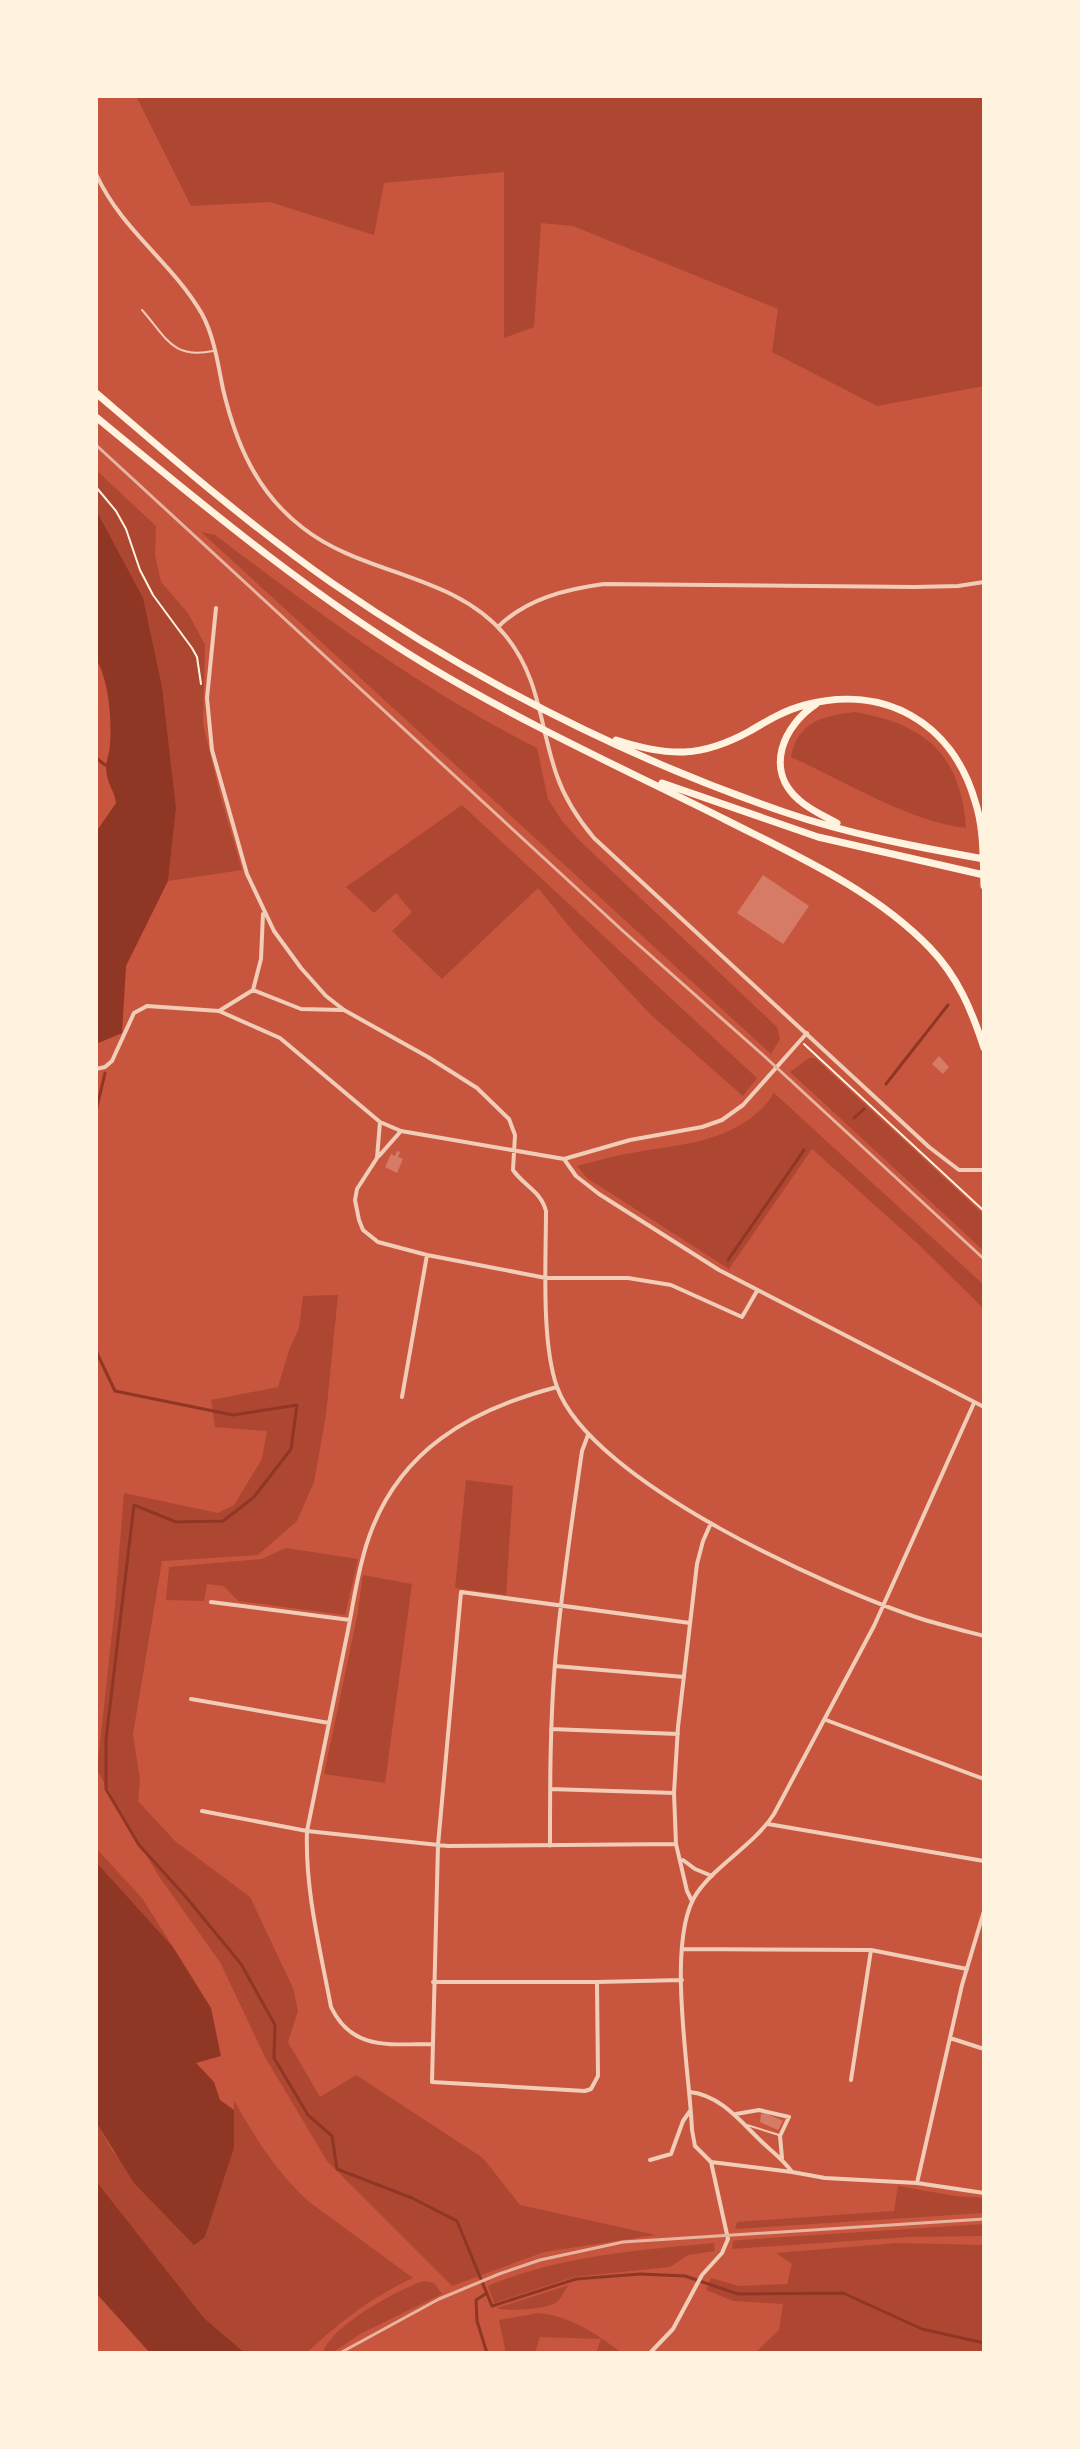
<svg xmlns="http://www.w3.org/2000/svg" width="1080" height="2449" viewBox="0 0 1080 2449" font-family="Poppins,sans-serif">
	<rect width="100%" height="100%" fill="#c8553d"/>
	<path fill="#ae4732" d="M984,96V386L877,406L772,352L778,309L573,226L541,223L534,327L504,338V172L384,183L374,235L270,202L191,206L137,98L96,97Z
		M96,470L156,526L155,555L161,582L188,613L205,645L203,724L219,791L242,870L168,881L176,809L96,514Z
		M201,532L215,535C317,612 422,690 537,748L548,799L562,821L581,842L777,1027L780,1039L771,1054Z
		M855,712C925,724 961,754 966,828C907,821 845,781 791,757C798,721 823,716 855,712Z
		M462,805L757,1078L743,1096L651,1015L572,930L538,888L442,979L392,931L412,912L396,893L374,913L346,887Z
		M809,1058H815L984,1215V1251L790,1072Z
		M774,1093L984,1285V1309L917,1243L812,1149L729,1269L587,1178L577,1166C597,1161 617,1155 637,1152C687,1144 744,1140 774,1093Z
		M338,1295L326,1415L314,1482L297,1521L258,1555L162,1561L133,1734L140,1780L138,1801L175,1841L250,1897L293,1988L298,2011L288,2042L320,2097L356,2075L483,2158L520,2205L656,2235L544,2252L452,2286L327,2161L265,2057L220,1962L158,1875L97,1770L115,1605L124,1493L218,1513L234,1505L262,1459L267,1431L215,1427L211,1400L278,1387L289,1350L299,1328L303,1296Z
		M466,1480L513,1486L506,1595L455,1588Z
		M286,1548L358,1559L345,1615L238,1601L224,1586L207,1584L204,1601L166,1600L169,1567L262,1559Z
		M363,1575L412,1584L385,1783L324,1774L357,1617Z
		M96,1848L142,1898L173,1947L96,1862Z
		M234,2100C255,2138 276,2171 308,2201L413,2278C371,2297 340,2322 306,2353H245L204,2318L96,2181V2122L113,2152L205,2237L234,2148Z
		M898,2186L955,2196L984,2198V2213L735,2229L737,2222L894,2211Z
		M984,2224V2236L909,2237L732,2249L733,2241L741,2240Z
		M714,2243L715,2251L688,2255L670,2267L574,2277L494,2303L488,2286C559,2256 638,2250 714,2243Z
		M897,2243L984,2245V2353H755L779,2330L783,2304L733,2301L706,2290L711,2278L739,2286L787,2284L792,2264L776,2253Z
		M424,2281L434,2283L442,2294L362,2333L332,2353H323C329,2327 398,2289 424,2281Z
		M569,2285C565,2289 562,2298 557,2302C548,2309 507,2312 497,2308Z
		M538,2313C570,2316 597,2334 622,2353H596L601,2339L540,2337L535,2353H506L499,2320Z"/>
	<path fill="#8f3625" d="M96,510L143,598L162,687L176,809L168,881L126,966L122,1033L96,1044V832L116,803C115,791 107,785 106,768C106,760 110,752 110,744C112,720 109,680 96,659Z
		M96,1862L173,1947L211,2008L221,2056L196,2063L214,2082L220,2100L234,2110V2148L205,2237L194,2245L134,2183L96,2122Z
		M96,2181L204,2318L245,2353H150L96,2293Z"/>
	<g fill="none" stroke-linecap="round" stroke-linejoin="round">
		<path stroke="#8f3625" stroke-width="3" d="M96,758L105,765L109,764
			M886,1084L948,1005
			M96,1111L105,1073
			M854,1118L864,1109
			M728,1260L804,1150
			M96,1351L115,1391L233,1415L297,1405L291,1449L254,1497L223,1521L176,1522L134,1505L106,1739V1789L139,1845L186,1897L241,1964L275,2025L274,2058L308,2115L332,2136L337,2169L412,2198L457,2221L492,2306L576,2279L640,2274L685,2276L738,2294L843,2293L922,2329L984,2343
			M487,2293L476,2300L477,2321L487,2353"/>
	</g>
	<path fill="#d67c66" d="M763,875L809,906L783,944L737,913Z
		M939,1056L949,1067L943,1074L932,1064Z
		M397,1151L400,1152L398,1157L403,1159L397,1173L385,1167L391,1154L395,1156Z
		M765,2113L783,2121L778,2130L760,2122L761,2114Z"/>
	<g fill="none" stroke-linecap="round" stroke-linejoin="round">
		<path stroke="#fff3e0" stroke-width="2" d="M96,487L116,511L126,529L140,570L153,595L192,648L197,657L201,684
			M804,1044L984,1211"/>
		<path stroke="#f1ccb7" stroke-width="2" d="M142,310C167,338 172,359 213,351
			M747,2125L779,2135"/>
		<path stroke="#f1ccb7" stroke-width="4" d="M96,174C122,231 172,262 202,314C214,336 218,364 223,389C236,444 257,493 303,528C364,576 453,573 505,635C541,679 539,725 557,776C565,799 578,819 594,838L929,1147L959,1170H984
			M216,608L207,698L212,750L247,874L274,931L301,968L326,996L344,1010L428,1057L477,1088L509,1119L515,1135L513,1170C524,1186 541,1191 546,1211C546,1260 541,1342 557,1387C591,1482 832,1590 925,1620C945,1626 965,1631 984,1636
			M498,627C526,599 566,589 604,584L915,587L958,586L984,582
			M253,990L301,1009L343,1010
			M253,990L261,959L263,914
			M219,1011L253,990
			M96,1069L105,1067L112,1061L134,1013L147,1006L219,1011L280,1038L380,1122L401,1131L564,1159L630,1140L702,1127L722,1120L743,1105L807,1033
			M380,1122L377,1158L357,1189L355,1200L359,1220L363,1230L378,1242L427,1255L546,1278H628L671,1285L742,1317L757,1291
			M379,1156L401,1131
			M564,1159L576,1176L599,1194L719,1270L984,1407
			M402,1397L427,1255
			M211,1602L350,1620
			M555,1666L684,1677
			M191,1699L329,1723
			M826,1720L984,1779
			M551,1729L678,1734
			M550,1789L674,1793
			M202,1811L307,1831L448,1846L676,1844
			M768,1824L984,1861
			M550,1846C550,1785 550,1724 555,1663C561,1592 572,1521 582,1451L588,1435
			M683,1860L695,1869L712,1876
			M692,1901L687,1891L676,1844L674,1793L678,1727L697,1564L703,1541L711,1523
			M683,1949L871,1950L967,1969
			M433,1982H597L682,1980
			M597,1982L598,2076L591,2089L585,2091L432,2082L438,1845L461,1592L690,1623
			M950,2038L984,2049
			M432,2044C390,2044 352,2051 331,2007C320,1948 305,1891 307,1831C320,1767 333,1704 346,1640C353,1607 357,1572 368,1540C398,1450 470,1410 557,1387
			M851,2080L871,1950
			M690,2092C720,2095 741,2122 761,2141C772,2152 783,2159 792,2172L711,2162
			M736,2114L759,2110L789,2117L780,2136L782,2158
			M650,2160L671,2154L683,2121L690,2111
			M792,2172L825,2178L917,2183L984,2193
			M917,2183L962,1985L984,1911
			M650,2353L673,2329L702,2275L722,2253L728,2239L711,2162L695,2146L692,2130C690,2073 665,1938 697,1893C718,1863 754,1845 774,1814L874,1626L974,1403"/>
		<path stroke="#fff3e0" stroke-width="7" d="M96,393C172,458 249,525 332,583C470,678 624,757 784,812C848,834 917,847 984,859
			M96,417C203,505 310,595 430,667C525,724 626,770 726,820C797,856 874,890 930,948C958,977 972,1011 984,1048
			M816,704C783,726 764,770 799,800C810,810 824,816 837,823
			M616,740C669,757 701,758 750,731C767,721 785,710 805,705C884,684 952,722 975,801C984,828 983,857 984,886
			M662,783L818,837L984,875"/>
		<path stroke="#e9b49f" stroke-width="3" d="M96,445L623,931L763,1055L984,1259
			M340,2353L439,2299L499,2274L540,2260L623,2242L984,2219"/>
	</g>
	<rect width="1080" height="2449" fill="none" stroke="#fff3e0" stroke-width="196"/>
</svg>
